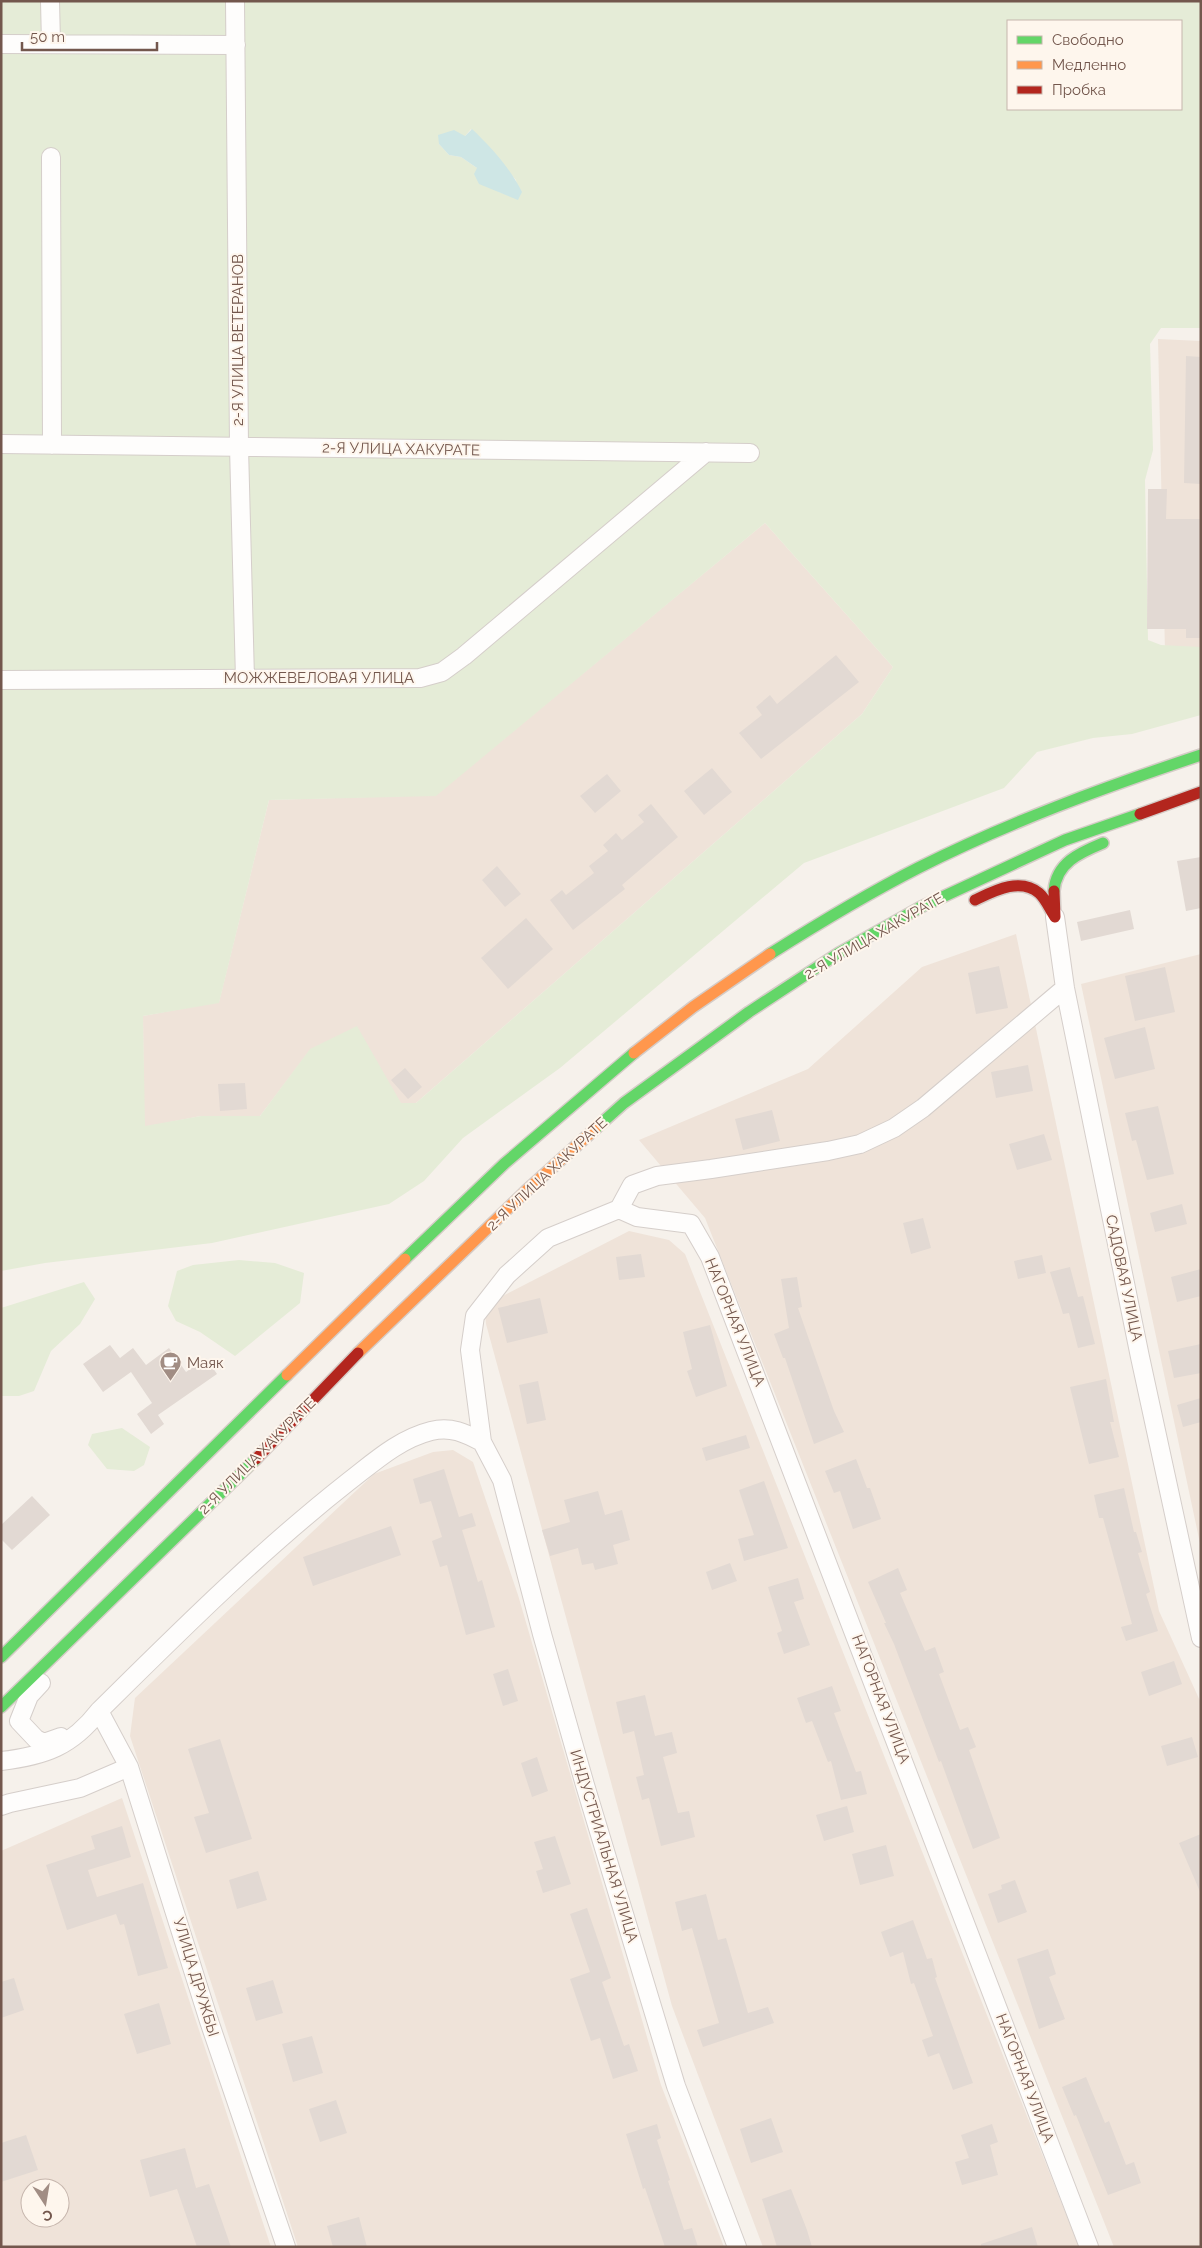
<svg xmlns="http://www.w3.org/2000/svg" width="1202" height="2248" viewBox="0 0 1202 2248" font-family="Raleway,sans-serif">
	<rect width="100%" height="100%" fill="#f6f1eb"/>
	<path fill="#efe3d9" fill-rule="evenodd" d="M1158,339L1201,341V652H1165Z
		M765,523L893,667L862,714L416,1103H401L310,1050L260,1116H201L144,1127L143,1016L219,1002L269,800L436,795Z
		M1016,934L1159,1611L1201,1703V2247H1114L705,1218L639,1140L808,1069L922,967Z
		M1201,954V1548L1081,984Z
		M629,1231L669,1240L685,1254L1079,2247H763L672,2006L486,1324L485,1312L495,1300Z
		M453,1450L473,1462L518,1595L661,2085L724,2247H298L130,1736L135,1698L374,1474L433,1452Z
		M122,1798L271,2247H1V1851ZM30,2188H60V2218H30Z"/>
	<path fill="#e5ecd7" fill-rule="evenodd" d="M1,1H1201V328H1161L1150,344L1153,450L1145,480L1148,640L1161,645L1201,647V715L1132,734L1093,738L1037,752L1004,788L804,863L560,1068L463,1138L424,1181L389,1204L212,1243L45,1263L1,1271ZM1008,21H1181V109H1008ZM471,129L516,180L518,199L499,192L477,168L461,157L449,155L439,144L465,136ZM765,523L893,667L862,714L416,1103H401L357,1026L310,1049L260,1116H201L145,1126L143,1016L219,1003L269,800L436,796Z
		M239,1260L275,1263L304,1273L300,1303L235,1356L200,1332L176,1321L168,1306L177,1271L193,1265Z
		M84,1282L95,1299L80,1324L51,1351L34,1391L19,1396H1V1308Z
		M122,1428L150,1447L144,1465L134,1471L107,1469L88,1445L92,1434Z"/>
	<path fill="#cee6e5" d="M472,129C491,147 510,168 522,192L518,200L479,184L474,174L477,168L461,157L449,155L439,144L438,135L454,130L465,136Z"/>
	<path fill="#e2d9d3" d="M1186,356L1201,357V484L1184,483Z
		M1148,489H1167L1166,519H1201V638H1186V629H1147Z
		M836,655L859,682L761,759L739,733L762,715L756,707L770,695L777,704Z
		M712,768L732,792L704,815L684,791Z
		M607,774L621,791L595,813L580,796Z
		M651,804L678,837L622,885L625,889L573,930L550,900L562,890L566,895L594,873L589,866L608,851L603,845L616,833L622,840L644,822L638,815Z
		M1201,857V908L1186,911L1177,861Z
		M497,866L521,894L505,907L482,880Z
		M1130,910L1134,929L1081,941L1077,922Z
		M526,918L553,949L508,989L481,958Z
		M999,966L1008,1008L976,1014L968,973Z
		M1165,967L1175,1012L1135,1021L1125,976Z
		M1145,1027L1155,1069L1115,1079L1104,1038Z
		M1028,1065L1033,1091L996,1098L991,1072Z
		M405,1068L422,1087L408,1099L391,1080Z
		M245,1083L247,1109L220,1111L218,1084Z
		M1158,1106L1174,1174L1147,1180L1136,1140L1132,1141L1125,1113Z
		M772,1110L780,1141L743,1150L735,1119Z
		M1044,1134L1052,1160L1017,1170L1009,1144Z
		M1182,1204L1187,1224L1155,1232L1150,1213Z
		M923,1218L931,1248L911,1254L903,1223Z
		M641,1254L645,1277L619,1280L616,1257Z
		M1042,1255L1046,1273L1018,1279L1014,1261Z
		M1070,1267L1078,1297L1083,1296L1095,1344L1078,1348L1069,1313L1063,1314L1050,1272Z
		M1201,1269V1296L1177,1302L1171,1277Z
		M797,1277L802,1307L798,1308L834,1411L844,1432L814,1444L785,1358H783L774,1334L789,1328L781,1279Z
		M540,1298L548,1333L507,1343L498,1308Z
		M710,1325L727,1386L696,1397L687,1371L692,1369L683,1332Z
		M1201,1344V1373L1174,1378L1168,1351Z
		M110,1345L120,1358L133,1348L146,1365L169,1348L186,1372L206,1358L217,1374L158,1415L164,1424L151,1434L137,1414L152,1403L131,1372L103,1392L83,1364Z
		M1106,1379L1114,1422H1110L1119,1457L1089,1464L1070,1387Z
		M538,1381L546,1420L527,1424L519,1385Z
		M1201,1398V1422L1183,1427L1177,1405Z
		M746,1435L750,1448L706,1461L702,1448Z
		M856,1459L867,1488H870L881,1519L853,1529L840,1491L834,1493L825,1471Z
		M444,1469L459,1517L472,1513L476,1526L462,1530L478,1582L482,1580L495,1627L466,1635L447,1565L440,1567L432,1541L442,1537L431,1501L420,1504L413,1479Z
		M764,1481L788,1548L744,1561L738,1539L754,1535L739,1490Z
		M1124,1488L1134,1532H1136L1142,1552L1138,1553L1150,1592L1146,1594L1158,1631L1126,1641L1121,1627L1132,1624L1103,1518H1099L1094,1495Z
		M598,1491L605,1515L622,1510L630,1540L613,1545L618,1564L595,1570L593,1563L582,1565L578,1548L550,1556L542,1530L570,1522L564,1500Z
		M32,1496L50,1515L12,1550L1,1539V1525Z
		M391,1526L401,1555L313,1586L303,1557Z
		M730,1563L737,1581L712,1590L706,1572Z
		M898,1568L907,1590L900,1593L925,1651L935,1647L944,1672L939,1674L960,1730L968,1727L976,1747L969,1750L1000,1838L973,1849L941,1761L939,1762L894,1644L884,1623H886L868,1582Z
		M798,1578L804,1599L794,1602L810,1645L784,1654L777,1633L782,1631L768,1587Z
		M1174,1661L1182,1684L1149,1696L1141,1672Z
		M508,1669L518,1701L503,1706L493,1674Z
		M832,1686L841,1711L834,1713L856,1772L861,1771L867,1794L841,1800L831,1761L828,1762L812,1721L806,1723L797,1698Z
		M645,1695L655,1736L672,1732L677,1753L663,1757L678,1813L689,1811L695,1837L661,1846L649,1798L642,1800L636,1777L644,1775L634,1731L623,1734L616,1702Z
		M1192,1737L1198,1757L1167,1766L1161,1746Z
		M220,1739L252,1839L206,1853L194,1817L209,1813L188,1749Z
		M537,1757L548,1791L532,1797L521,1763Z
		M847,1806L854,1832L824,1841L816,1815Z
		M122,1826L131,1857L88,1870L97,1897L143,1883L168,1968L138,1976L124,1924L120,1925L116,1914L67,1930L46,1865L95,1849L91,1836Z
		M1201,1834V1894L1179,1843Z
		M555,1836L571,1884L543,1893L536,1871L543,1869L534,1842Z
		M886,1845L894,1876L860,1885L852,1854Z
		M258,1871L267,1900L237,1909L229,1880Z
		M1015,1880L1027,1912L998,1923L988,1894L1002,1889L1001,1885Z
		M706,1894L718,1940L726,1938L748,2013L768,2007L774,2023L703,2047L697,2030L719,2023L692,1928L682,1931L675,1902Z
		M587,1908L611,1978L602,1982L624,2046L629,2044L638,2071L613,2079L600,2038L591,2041L570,1979L590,1972L570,1914Z
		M913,1920L927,1959L932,1958L937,1977L935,1978L973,2083L953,2090L939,2053L928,2057L922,2040L933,2036L914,1983L911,1984L903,1952L890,1957L881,1932Z
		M1048,1949L1056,1974L1049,1977L1065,2019L1039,2029L1017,1959Z
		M14,1978L24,2010L1,2018V1982Z
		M273,1980L283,2013L256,2021L246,1988Z
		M159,2003L171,2044L137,2054L124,2014Z
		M312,2036L323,2073L293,2082L282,2044Z
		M1086,2077L1105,2123L1109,2121L1126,2165L1134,2162L1141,2183L1108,2195L1076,2115L1074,2116L1062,2087Z
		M336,2100L347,2133L320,2142L309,2109Z
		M771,2118L783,2152L751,2163L740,2129Z
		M657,2124L661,2138L657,2140L670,2180L668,2181L684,2230L692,2228L698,2247H665L645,2188L643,2189L626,2134Z
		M992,2124L998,2142L990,2145L998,2175L962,2185L955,2162L969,2158L961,2135Z
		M26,2135L38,2170L1,2182V2143Z
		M185,2148L196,2188L209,2184L231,2247H197L177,2189L150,2197L140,2160Z
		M791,2189L807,2230L812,2247H777L762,2199Z
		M359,2217L367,2247H333L327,2226Z
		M1032,2227L1038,2247H981V2244Z"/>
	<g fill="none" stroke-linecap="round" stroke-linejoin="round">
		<defs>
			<path id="street" d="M50,1L51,43
				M235,1L239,447L245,679
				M1,44L236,45
				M51,157L52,445
				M1,444L750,453
				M1,680L420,678L442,672L464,656L706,452
				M1055,917L1065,988L1140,1357L1201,1638
				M619,1209L637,1217L691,1224L710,1257L1089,2247
				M482,1442L502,1480L542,1634L585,1785L676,2086L737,2247
				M41,1683L29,1696L19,1721L36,1739L44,1743L61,1737
				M99,1711L129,1767L209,2021L286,2247
				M1,1761C45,1756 72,1746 99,1711C179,1632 259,1552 348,1482C374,1462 399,1439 431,1431C451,1426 465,1433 482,1442L470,1350L475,1316L507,1275L548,1238L619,1209L632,1185L657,1176L711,1169L828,1151L860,1144L894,1128L923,1108L1065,988
				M1,1806L10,1803L80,1788L129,1767"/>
			<path id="fast" d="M1054,891C1056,863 1079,853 1103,843
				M770,954C819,923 867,894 918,868C1009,822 1105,787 1201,755
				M595,1129L624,1103L749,1012L839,953L921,907L1065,840L1140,814
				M405,1259L504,1164L634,1053
				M1,1657L287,1375
				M1,1707L256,1459"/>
			<path id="slow" d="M634,1053L693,1007L770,954
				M358,1353L526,1191L595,1129
				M287,1375L405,1259"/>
			<path id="jam" d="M1140,814L1201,792
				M975,900C994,891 1020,877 1039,893C1046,899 1050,910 1055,917L1054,891
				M256,1459L358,1353"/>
		</defs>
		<use href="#street" stroke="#d5ceca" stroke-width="20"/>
		<use href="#fast" stroke="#d5ccc7" stroke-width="14"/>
		<use href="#slow" stroke="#d5ccc7" stroke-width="14"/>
		<use href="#jam" stroke="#d5ccc7" stroke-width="14"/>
		<use href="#street" stroke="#fefdfc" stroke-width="18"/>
		<use href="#fast" stroke="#63d668" stroke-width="11"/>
		<use href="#slow" stroke="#ff974d" stroke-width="11"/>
		<use href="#jam" stroke="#b3261e" stroke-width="11"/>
	</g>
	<defs>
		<symbol id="cafe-pin" viewBox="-11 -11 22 30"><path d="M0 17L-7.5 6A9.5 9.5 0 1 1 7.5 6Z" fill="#a18d84" stroke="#fef6ed"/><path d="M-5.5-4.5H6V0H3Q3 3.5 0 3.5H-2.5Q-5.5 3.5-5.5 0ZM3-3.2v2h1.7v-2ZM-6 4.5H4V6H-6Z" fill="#fff"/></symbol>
	</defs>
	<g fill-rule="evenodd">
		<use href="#cafe-pin" x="158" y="1350" width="25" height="34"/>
	</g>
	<g text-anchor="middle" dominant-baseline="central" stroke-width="4" stroke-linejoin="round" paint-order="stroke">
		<g font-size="15" fill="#73574d" stroke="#fef6ed">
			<text transform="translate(238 340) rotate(-90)">2-Я УЛИЦА ВЕТЕРАНОВ</text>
			<text transform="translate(401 449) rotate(1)">2-Я УЛИЦА ХАКУРАТЕ</text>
			<text x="319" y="678">МОЖЖЕВЕЛОВАЯ УЛИЦА</text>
			<text transform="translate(874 936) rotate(-30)">2-Я УЛИЦА ХАКУРАТЕ</text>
			<text transform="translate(547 1174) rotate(-43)">2-Я УЛИЦА ХАКУРАТЕ</text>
			<text transform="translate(1124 1278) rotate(78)">САДОВАЯ УЛИЦА</text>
			<text transform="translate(735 1322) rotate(68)">НАГОРНАЯ УЛИЦА</text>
			<text transform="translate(257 1456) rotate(-45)">2-Я УЛИЦА ХАКУРАТЕ</text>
			<text transform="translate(881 1699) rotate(69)">НАГОРНАЯ УЛИЦА</text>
			<text transform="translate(604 1846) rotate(73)">ИНДУСТРИАЛЬНАЯ УЛИЦА</text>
			<text transform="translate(196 1977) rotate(73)">УЛИЦА ДРУЖБЫ</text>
			<text transform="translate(1025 2078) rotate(69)">НАГОРНАЯ УЛИЦА</text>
		</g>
		<g font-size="15" fill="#73574d" stroke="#fef6ed" text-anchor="start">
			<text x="187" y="1363">Маяк</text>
		</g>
	</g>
	<rect width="1202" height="2248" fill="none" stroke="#73574d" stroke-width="5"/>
	<rect x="1007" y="20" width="175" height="90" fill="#fef6ed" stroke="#c6b6ad"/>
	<rect x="1017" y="36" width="25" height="8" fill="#63d668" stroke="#c6b6ad"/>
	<text x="1052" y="45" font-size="15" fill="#73574d">Свободно</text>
	<rect x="1017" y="61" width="25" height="8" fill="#ff974d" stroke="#c6b6ad"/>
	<text x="1052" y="70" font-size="15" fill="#73574d">Медленно</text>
	<rect x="1017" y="86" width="25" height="8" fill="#b3261e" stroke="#c6b6ad"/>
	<text x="1052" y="95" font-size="15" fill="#73574d">Пробка</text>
	<g transform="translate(45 2203) rotate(168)"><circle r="24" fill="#fef6ed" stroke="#c6b6ad"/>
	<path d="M0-4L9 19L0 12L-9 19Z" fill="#a18d84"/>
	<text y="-8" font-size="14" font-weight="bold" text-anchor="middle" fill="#73574d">С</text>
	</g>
	<path d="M22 42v8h135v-8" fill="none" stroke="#73574d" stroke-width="2.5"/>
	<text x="30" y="42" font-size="15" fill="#73574d" stroke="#fef6ed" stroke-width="4" paint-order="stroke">50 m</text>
</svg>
